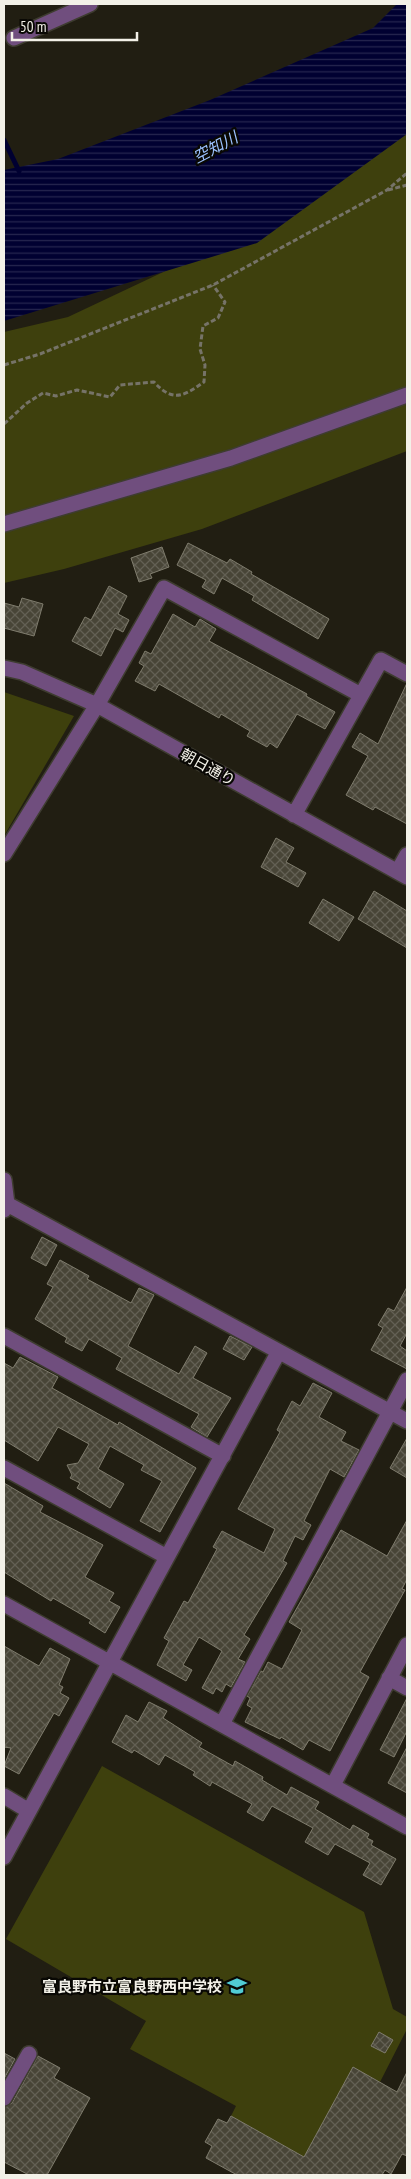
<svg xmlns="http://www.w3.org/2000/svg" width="411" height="2179" viewBox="0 0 411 2179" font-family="'PT Sans Narrow','Noto Sans JP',sans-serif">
	<defs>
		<pattern id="water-rules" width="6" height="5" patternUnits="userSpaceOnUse" patternTransform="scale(1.25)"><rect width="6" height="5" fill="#000031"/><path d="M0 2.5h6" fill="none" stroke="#26264f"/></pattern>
		<pattern id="building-cross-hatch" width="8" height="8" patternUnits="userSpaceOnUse" patternTransform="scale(1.25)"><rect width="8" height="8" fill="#484537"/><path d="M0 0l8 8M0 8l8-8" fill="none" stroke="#636054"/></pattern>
	</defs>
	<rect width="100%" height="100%" fill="#211e12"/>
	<path fill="#3e400d" d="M407,125V451L202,529L64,569L4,583V332L68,317L229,241Z
		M4,692L74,716L4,836Z
		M102,1766L364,1912L393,2009L407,2017V2029L380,2082L353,2068L304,2157L231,2116L236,2106L130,2049L146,2021L6,1939Z"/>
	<path fill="url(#water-rules)" d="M397,4H407V134L257,243L4,321V170L58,159L210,100L373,28Z"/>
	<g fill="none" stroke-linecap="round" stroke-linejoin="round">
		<path stroke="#000031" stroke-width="5" d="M4,140L19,171"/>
	</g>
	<path fill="url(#building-cross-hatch)" stroke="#7f7c6d" d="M188,543L227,563L230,559L252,572L251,574L329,619L318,639L252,600L254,596L222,578L214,594L202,587L206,580L177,565Z
		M162,547L169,567L150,574L152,578L139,582L131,558Z
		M109,586L127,596L118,614L129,620L123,632L115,628L101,656L72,641L85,617L91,620Z
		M22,598L43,604L34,636L4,628V603L19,607Z
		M173,614L195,627L200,619L216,629L209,641L307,694L306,696L335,712L325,729L297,714L277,748L270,743L267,747L247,736L250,731L221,714L219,718L159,684L155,691L135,681L144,666L139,663L145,651L151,654Z
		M407,683V824L375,807L373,810L346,795L368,756L352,747L360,733L378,744Z
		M276,838L294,848L286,862L306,873L298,887L261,867Z
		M374,891L407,911V948L358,919Z
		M323,899L354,917L339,941L309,923Z
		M42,1237L57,1245L46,1266L31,1258Z
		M60,1260L89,1276L87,1279L131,1303L139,1288L154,1295L128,1346L179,1374L195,1346L207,1353L193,1378L231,1398L207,1437L191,1427L199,1414L116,1369L122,1358L89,1339L82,1351L65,1342L67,1338L35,1319L53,1287L47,1284Z
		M407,1287V1333L400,1346L407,1351V1369L371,1350L383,1328L378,1325L388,1308L394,1311Z
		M230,1336L252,1347L244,1360L223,1349Z
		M20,1357L58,1377L52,1388L118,1425L119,1422L196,1468L160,1532L140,1521L162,1481L141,1470L144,1465L110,1446L98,1469L124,1484L110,1508L77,1488L80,1483L70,1478L72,1475L67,1465L78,1463L89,1444L58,1427L38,1461L4,1440V1363L13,1368Z
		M313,1383L332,1393L319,1417L346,1432L341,1441L359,1450L344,1477L330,1469L304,1521L311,1525L303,1540L295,1536L283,1561L287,1563L279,1577L244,1635L250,1639L238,1659L245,1662L231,1687L226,1684L222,1692L216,1688L213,1694L202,1688L222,1651L199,1637L183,1665L192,1670L186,1681L157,1665L169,1641L164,1638L184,1601L188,1603L217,1549L213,1547L222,1531L264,1553L275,1529L238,1509L275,1441L280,1432L277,1430L292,1401L300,1406Z
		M407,1438V1478L390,1468Z
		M4,1483L43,1506L40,1512L103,1545L85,1577L114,1593L109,1601L120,1607L105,1633L89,1623L91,1620L53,1598L51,1601L4,1572Z
		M407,1520V1579L402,1589L405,1590L360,1672L369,1677L330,1751L309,1740L303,1750L281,1737L280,1739L245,1722L252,1708L247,1705L250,1698L247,1696L261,1671L263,1672L268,1662L282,1669L302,1630L289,1622L341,1530L387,1556Z
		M4,1646L39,1666L50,1648L70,1659L59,1685L63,1687L60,1693L69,1698L59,1716L54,1713L19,1774L4,1766L11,1748L4,1747Z
		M407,1698V1731L394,1757L380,1750Z
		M149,1702L167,1711L163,1718L202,1743L199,1747L233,1766L235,1761L263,1777L262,1780L287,1795L291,1787L319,1802L315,1809L350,1830L353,1825L369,1834L367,1838L373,1841L371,1845L396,1859L381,1885L363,1875L370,1863L335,1844L328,1855L305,1842L313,1828L272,1806L263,1821L247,1812L252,1804L212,1782L210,1786L193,1775L195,1772L165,1755L159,1765L134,1750L132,1753L112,1742L126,1715L138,1722Z
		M407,1747V1793L388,1783Z
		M379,2032L393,2040L385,2053L371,2046Z
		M4,2053L15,2059L4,2079Z
		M38,2056L60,2068L54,2078L90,2098L47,2175H29L4,2162V2107L12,2103Z
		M353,2067L397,2092L407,2072V2156L402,2154L391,2174L385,2170L382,2175H237L206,2158L212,2146L205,2142L218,2119L227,2123L231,2116L304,2157Z"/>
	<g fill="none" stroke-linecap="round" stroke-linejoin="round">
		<defs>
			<path id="minor" d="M14,38L90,4
				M4,524L231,458L407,395
				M4,668L22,672L97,705L407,877
				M294,815L381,660L407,674
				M4,854L97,705L164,588L361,695
				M398,871L407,855
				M4,1180L7,1204L4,1210
				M7,1204L407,1421
				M4,1336L223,1456
				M4,1468L167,1557
				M4,1604L407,1827
				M389,1678L407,1688
				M222,1724L407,1380
				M333,1785L407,1645
				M4,1796L29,1811
				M4,1857L278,1353
				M4,2098L29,2054"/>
		</defs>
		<use href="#minor" stroke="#3e3c30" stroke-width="18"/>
		<path stroke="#767368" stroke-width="3" stroke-dasharray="5 2.5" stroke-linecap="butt" d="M388,190L407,185
			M4,365L40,354L213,285L387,190L407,173
			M4,424L27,403L43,393L56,396L77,390L110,397L120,385L154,382C173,403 184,396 204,382L205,365L200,349L203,326L218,318L225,302L213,285"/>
		<use href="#minor" stroke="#704e7e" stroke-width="15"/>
	</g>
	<defs>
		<symbol id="school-bare" viewBox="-9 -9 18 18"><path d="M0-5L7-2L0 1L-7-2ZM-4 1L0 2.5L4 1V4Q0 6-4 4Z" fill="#51ccd4" stroke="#090804" stroke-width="2.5" paint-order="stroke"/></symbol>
	</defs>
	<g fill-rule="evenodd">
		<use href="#school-bare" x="223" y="1972" width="28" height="28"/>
	</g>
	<g text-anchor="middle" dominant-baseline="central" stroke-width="4.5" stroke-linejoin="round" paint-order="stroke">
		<g font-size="15" fill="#f3f1e8" stroke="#090804">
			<text transform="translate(208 767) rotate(29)">朝日通り</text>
		</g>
		<g font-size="15" font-weight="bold" fill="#f3f1e8" stroke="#090804" text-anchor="end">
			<text x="222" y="1986">富良野市立富良野西中学校</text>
		</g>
		<g font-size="16" font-style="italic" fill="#9cc2ff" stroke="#090804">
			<text transform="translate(215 147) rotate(-28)">空知川</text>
		</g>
	</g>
	<rect width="411" height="2179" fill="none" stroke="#f3f1e8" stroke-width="10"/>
	<path d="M12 32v8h125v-8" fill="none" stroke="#f3f1e8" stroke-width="2.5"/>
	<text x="20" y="32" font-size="15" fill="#f3f1e8" stroke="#090804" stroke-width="4" paint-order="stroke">50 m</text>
</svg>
